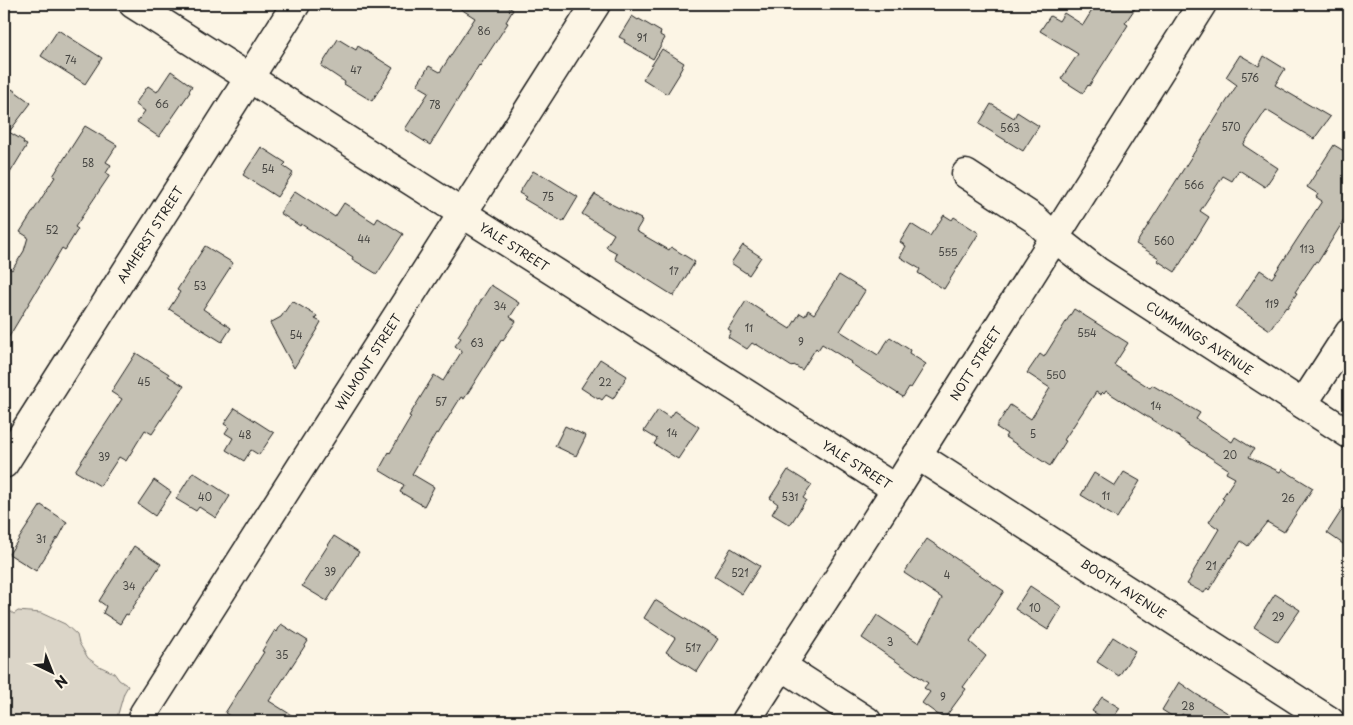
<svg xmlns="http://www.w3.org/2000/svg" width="1353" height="725" viewBox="0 0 1353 725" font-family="'Playpen Sans',sans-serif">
	<rect width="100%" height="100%" fill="#fcf5e5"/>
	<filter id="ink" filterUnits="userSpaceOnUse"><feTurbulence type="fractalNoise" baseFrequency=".02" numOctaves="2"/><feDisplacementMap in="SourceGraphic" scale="10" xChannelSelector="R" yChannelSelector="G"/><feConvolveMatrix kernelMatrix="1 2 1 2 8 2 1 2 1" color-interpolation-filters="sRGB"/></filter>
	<g filter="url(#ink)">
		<path fill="#dbd5c8" stroke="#7c7872" d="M4,607L14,614L18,611L41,613L65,624L77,635L79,643L88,658L99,666L114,673L119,680L128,686L124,693L116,721H4Z"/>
		<path fill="#c4c0b3" stroke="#1c1c1c" d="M453,4H504L513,10L506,22L508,23L480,66L479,65L430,145L405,129L429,92L417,85L429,66L440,72L475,18Z
			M1096,4H1138L1125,23L1128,25L1089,86L1088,85L1083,93L1061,79L1078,54L1040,31L1050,16L1059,21L1064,13L1083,25Z
			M632,16L638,20L639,19L661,32L660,35L665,38L653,59L624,42L625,40L619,37Z
			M58,30L102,58L85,84L41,56Z
			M338,39L356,50L358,46L393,68L372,101L344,84L345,82L321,66Z
			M662,49L684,63L679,72L680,73L667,94L643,79Z
			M1240,55L1259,66L1264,56L1285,69L1275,85L1330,117L1314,139L1266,110L1243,145L1278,168L1265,187L1239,170L1232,181L1223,176L1200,211L1209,217L1175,272L1158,261L1159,258L1136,244L1237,85L1226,77Z
			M171,71L192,86L189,91L190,92L159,137L137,122L145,111L135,104L148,86L157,92Z
			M12,89L31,103L9,132L24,141L23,143L27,145L4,183V99Z
			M991,104L1014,118L1017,112L1039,126L1023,151L979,124Z
			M85,126L117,145L106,162L111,165L106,173L110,175L75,227L78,229L65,250L62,248L4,345V277L9,268L12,270L24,251L28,237L20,232L55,177L53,176Z
			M1334,145L1349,154V212L1318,262L1316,261L1295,292L1297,293L1287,308L1286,307L1270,330L1236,307L1260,270L1272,278L1322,201L1316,197L1318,194L1307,187Z
			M261,147L286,163L283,166L293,173L277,197L243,175Z
			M533,171L540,175L541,174L578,197L563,222L524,199L526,197L519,193Z
			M295,191L335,217L344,203L375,223L378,218L403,234L377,274L352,259L353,257L301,224L300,226L280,213Z
			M595,194L613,205L641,219L640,220L642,221L636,231L669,250L671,247L695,262L674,296L615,259L617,253L606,247L614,234L582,214Z
			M944,215L952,220L954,217L979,233L944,289L918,273L920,269L900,257L906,246L900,242L911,224L930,236Z
			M743,245L761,257L749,275L731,263Z
			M205,246L233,263L203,309L231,328L222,342L169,309L180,292L177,290Z
			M839,275L865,291L840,331L878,355L890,337L910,350L909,353L926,364L911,388L909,387L903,397L850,363L851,362L822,344L818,350L816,348L802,370L794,365L792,367L756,344L755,345L752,343L747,349L728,337L731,331L728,329L746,301L790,329L800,313L805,316L808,310L814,314Z
			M491,285L519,303L510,317L516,321L503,340L502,339L464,399L461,397L438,434L436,433L412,474L434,487L424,506L400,492L404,485L379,470L389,452L390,453L411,417L409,416L434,375L443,381L462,351L455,346L461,338L458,336Z
			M292,301L317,316L315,319L321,322L317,329H318L294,368L270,323L281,317Z
			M1074,309L1128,343L1114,365L1150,388L1152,385L1200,413L1196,419L1232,442L1235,437L1254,449L1249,457L1280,472L1282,469L1313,488L1284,532L1267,522L1248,546L1241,541L1230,558L1229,557L1209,590L1207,588L1204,593L1187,584L1191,578L1190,577L1219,529L1209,522L1224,499L1222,498L1235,478L1226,473L1228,469L1184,440L1106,391L1104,394L1102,392L1101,395L1096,392L1064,440L1066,441L1050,466L1005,437L1007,434L996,427L1010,405L1031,419L1050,388L1027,373L1040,354L1044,357Z
			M136,353L169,374L168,376L184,386L152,434L145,430L126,461L119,457L100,486L75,471L122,399L111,392Z
			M600,359L627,376L613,399L606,395L602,400L599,398L598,399L581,388Z
			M235,408L274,433L259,455L251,450L244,461L226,450L233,438L225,433L229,427L224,424Z
			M658,410L670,418L675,411L699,427L678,459L654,444L657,439L644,431Z
			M565,426L586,436L576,456L555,446Z
			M788,470L812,485L803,498L806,500L790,525L772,514L778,504L770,498Z
			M193,472L230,496L216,518L199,507L196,511L176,499Z
			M1124,472L1140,481L1117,518L1100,508L1101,507L1081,495L1094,473L1115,486Z
			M154,480L171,492L155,516L138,504Z
			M1349,499V548L1327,533Z
			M41,505L67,522L58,539L57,538L36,571L9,554Z
			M334,536L359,552L327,601L302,586Z
			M927,539L1004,591L970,642L986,656L963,687L966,689L944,719L922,703L930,692L924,688L928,683L862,638L877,615L919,643L942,598L904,573Z
			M134,546L161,564L128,615L126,614L120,624L103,613L106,606L99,601Z
			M731,548L760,566L742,594L714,576Z
			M1030,586L1062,607L1048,630L1015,609Z
			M1275,594L1300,610L1278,642L1254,627Z
			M655,600L718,639L697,672L666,652L675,638L644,618Z
			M281,624L308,641L269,701L301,721H238L225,713L264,652L262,651L275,630L277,632Z
			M1113,637L1135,651L1119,676L1097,662Z
			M1179,682L1196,694L1241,721H1193L1182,714L1178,720L1162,710Z
			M1102,697L1120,708L1111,721H1108L1092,711Z"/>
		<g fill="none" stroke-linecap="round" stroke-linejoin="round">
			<defs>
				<g id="minor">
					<path id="s1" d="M133,4L896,489"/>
					<path id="s2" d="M966,174L1035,219L1055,238L1097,271L1349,434"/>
					<path d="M1303,404L1349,333"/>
					<path id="s3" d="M917,455L1330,721"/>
					<path id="s4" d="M4,464L296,4"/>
					<path d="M782,666L867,721"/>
					<path id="s5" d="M141,721L144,713L596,4"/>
					<path id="s6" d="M746,721L896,489L1202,4"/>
				</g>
			</defs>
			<use href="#minor" stroke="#1c1c1c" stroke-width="31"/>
			<use href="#minor" stroke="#fcf5e5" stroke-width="28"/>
		</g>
	</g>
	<g text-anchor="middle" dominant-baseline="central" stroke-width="5" stroke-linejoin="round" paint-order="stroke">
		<g font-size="10" fill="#464542">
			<text x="484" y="30">86</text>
			<text x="642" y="37">91</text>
			<text x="71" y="59">74</text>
			<text x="356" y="69">47</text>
			<text x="1250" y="77">576</text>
			<text x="162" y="103">66</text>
			<text x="435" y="104">78</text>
			<text x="1231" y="126">570</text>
			<text x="1010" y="127">563</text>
			<text x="88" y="162">58</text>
			<text x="268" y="168">54</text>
			<text x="1194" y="184">566</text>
			<text x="548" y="196">75</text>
			<text x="52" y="229">52</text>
			<text x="364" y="238">44</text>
			<text x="1164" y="240">560</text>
			<text x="1307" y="248">113</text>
			<text x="948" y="251">555</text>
			<text x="674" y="270">17</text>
			<text x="200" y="285">53</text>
			<text x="1272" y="303">119</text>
			<text x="500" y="305">34</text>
			<text x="749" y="327">11</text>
			<text x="1087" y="332">554</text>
			<text x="296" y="334">54</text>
			<text x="801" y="341">9</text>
			<text x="477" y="342">63</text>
			<text x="1056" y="374">550</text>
			<text x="144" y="381">45</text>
			<text x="605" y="381">22</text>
			<text x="441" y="401">57</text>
			<text x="1156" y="405">14</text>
			<text x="672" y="432">14</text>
			<text x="1033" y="433">5</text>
			<text x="245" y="434">48</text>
			<text x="1230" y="454">20</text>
			<text x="104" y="456">39</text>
			<text x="1106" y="495">11</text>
			<text x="205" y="496">40</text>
			<text x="790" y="496">531</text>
			<text x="1288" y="497">26</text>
			<text x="41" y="538">31</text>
			<text x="1211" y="565">21</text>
			<text x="330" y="571">39</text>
			<text x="740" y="572">521</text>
			<text x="947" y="574">4</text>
			<text x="129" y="585">34</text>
			<text x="1035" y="607">10</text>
			<text x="1278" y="616">29</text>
			<text x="890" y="641">3</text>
			<text x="693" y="647">517</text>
			<text x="282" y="654">35</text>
			<text x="943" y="696">9</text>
			<text x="1188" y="705">28</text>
		</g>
		<g font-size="12" fill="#1c1c1c" stroke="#fcf5e5">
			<text stroke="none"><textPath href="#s4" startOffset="272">AMHERST STREET</textPath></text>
			<text stroke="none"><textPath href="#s1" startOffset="452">YALE STREET</textPath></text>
			<text stroke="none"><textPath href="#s2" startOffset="286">CUMMINGS AVENUE</textPath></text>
			<text stroke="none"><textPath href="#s5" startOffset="425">WILMONT STREET</textPath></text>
			<text stroke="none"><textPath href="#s6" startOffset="425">NOTT STREET</textPath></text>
			<text stroke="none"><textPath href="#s1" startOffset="858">YALE STREET</textPath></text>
			<text stroke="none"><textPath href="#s3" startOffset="246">BOOTH AVENUE</textPath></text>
		</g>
	</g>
	<rect width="1353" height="725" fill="none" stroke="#fcf5e5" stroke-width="20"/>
	<rect x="10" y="10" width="1333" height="705" fill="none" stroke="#1c1c1c" stroke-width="2" filter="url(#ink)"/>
	<g transform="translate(52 672) rotate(137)" stroke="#fcf5e5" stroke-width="4" paint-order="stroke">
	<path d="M0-4L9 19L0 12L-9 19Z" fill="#1c1c1c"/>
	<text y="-8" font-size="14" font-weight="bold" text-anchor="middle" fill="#1c1c1c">N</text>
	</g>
</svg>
